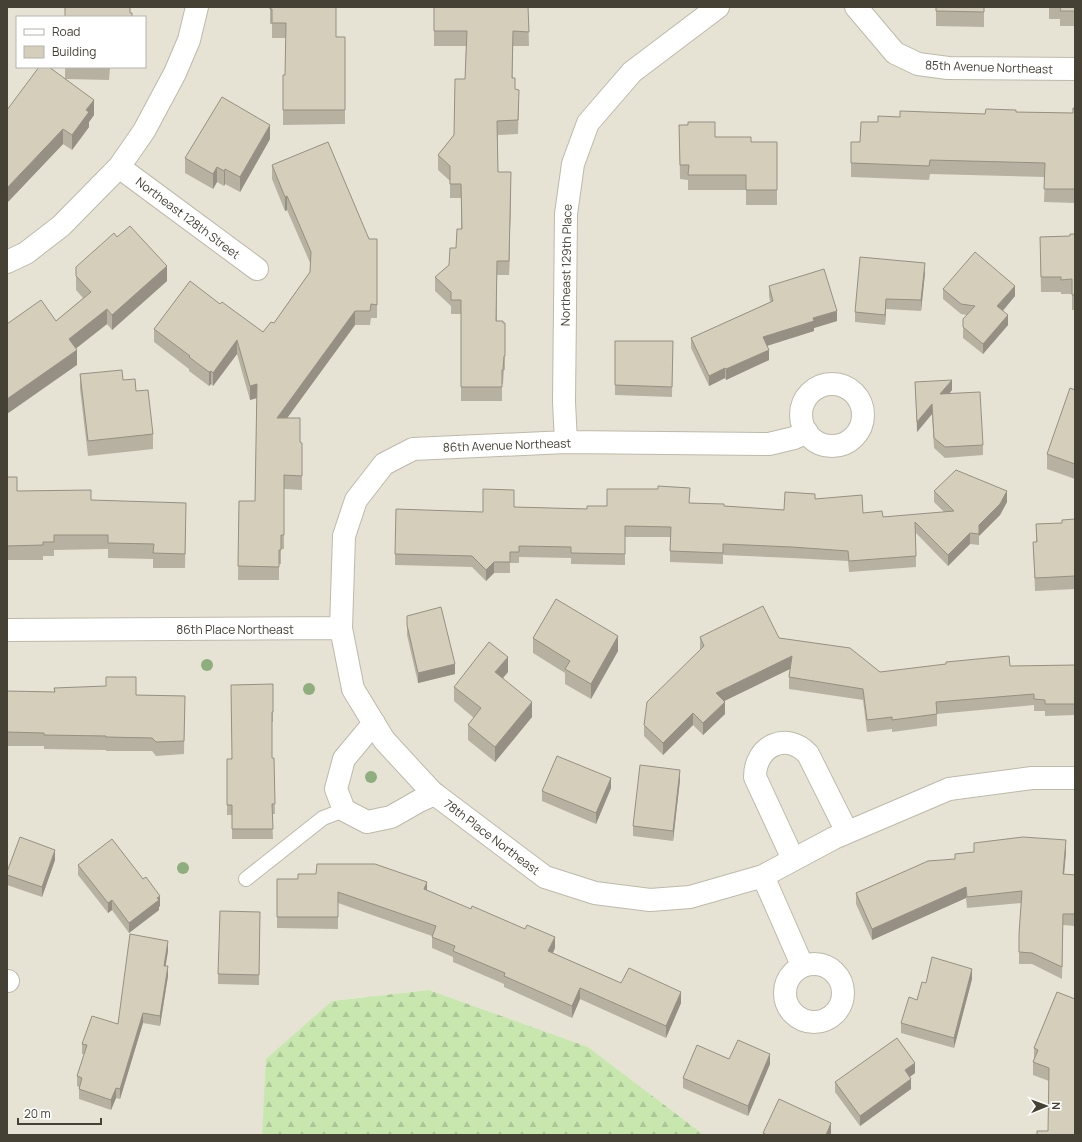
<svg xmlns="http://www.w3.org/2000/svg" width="1082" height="1142" viewBox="0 0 1082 1142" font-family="Manrope,sans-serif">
	<defs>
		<pattern id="forest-firs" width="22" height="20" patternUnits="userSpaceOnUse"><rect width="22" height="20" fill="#c7e7af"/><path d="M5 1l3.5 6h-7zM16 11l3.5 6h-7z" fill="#acc797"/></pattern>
	</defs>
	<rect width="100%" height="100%" fill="#f3f1e6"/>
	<path fill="#e7e3d4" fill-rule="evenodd" d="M7,7H1075V1135H704L588,1047L429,990L332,1001L267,1059L262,1135H7ZM17,17H145V67H17Z"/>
	<path fill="url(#forest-firs)" d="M429,990L588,1047L704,1135H262L266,1059L332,1001Z"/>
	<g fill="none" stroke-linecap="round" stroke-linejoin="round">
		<defs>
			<path id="service" d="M246,879L323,818L344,810"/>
			<path id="minor" d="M856,7L895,53L918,64L948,68L1075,69
				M119,167L257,269
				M7,262L26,253L61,226L119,167L144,131L175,73L189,40L197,7
				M801 415a31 31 0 1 1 62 0a31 31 0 1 1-62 0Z
				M566,442L564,402L566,214L573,164L588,123L632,72L718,7
				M341,628L344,536L356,500L384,464L413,449L566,442L769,444L794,438L807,432
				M7,630L341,628L353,689L384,740L432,792L545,877L595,893L650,900L690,897L763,876L834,838L949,789L1032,778H1075
				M374,723L344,759L336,789L344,810L367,822L391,817L419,801L435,794
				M793,859L755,777C755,746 786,731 808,754L847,832
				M763,876L802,965
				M785 993a29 29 0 1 1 58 0a29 29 0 1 1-58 0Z
				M7,981H8"/>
		</defs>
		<use href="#service" stroke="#beb9a9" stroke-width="16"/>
		<use href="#minor" stroke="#beb9a9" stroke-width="24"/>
		<use href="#service" stroke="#fff" stroke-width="14"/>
		<use href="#minor" stroke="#fff" stroke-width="22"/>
	</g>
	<g fill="#8fae7e">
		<circle cx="207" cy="665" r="6"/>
		<circle cx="309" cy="689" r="6"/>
		<circle cx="371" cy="777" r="6"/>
		<circle cx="183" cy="868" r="6"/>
	</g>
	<path fill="#b7b1a1" d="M270,7L336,37H345V124L283,125V75H285L286,38H272V24H270Z
		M434,7H528L529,46H513L512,78L519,104L518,134L498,135V172L511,186L509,275H497V321L503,323H505V370H504L503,384H502V401H461V314H451V306L435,291V277L449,265L456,248L461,229V198H450V181L438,170V155L454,135L465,79L466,46H434Z
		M936,7H984V27L936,26Z
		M1049,7H1075V26H1060V19H1049Z
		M65,67H122V68H110L109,80L66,79L94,115L89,122V127L72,150L63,144L7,203V110L65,78Z
		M1075,108V203L1044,202L1045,177L930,174L929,180L851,177V142H860L900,117L985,114L1016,112L1073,113Z
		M679,125L715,137L751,142H777V205H746V190H688V180L680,179Z
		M270,139L240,192L225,184L224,186L217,182L213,189L185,173V158Z
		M272,165L369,239H377V318H371L370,325H355L287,418L300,442L302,456V490L284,489V549H281V564H279V580H238L239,501H255L257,398L250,400L237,354L213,386L211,384L209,386L189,371V369L154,342V329L220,304L263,332L274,323L310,272L311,265L287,210L285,211L272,179Z
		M1075,234V310H1072V294H1061V292H1041L1040,237L1070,236Z
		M117,237L167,281L112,330L107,324L75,349L77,365L56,321L83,298L76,290V267Z
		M925,273L921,311L886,309L885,325L855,322V312Z
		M769,286L837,321L814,328V331L767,346L769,360L726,380L725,378L709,386L691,348V338L770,302L769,296Z
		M943,289L1015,296L1003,311L1008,325L983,354L963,338V319L967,315L961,314L943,299Z
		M615,341H673L672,397L615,395Z
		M80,374L136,391L153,434V449L88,456L80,389Z
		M915,382L952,390L949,394L983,445V455L945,458L934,448L932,414L917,432Z
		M1075,390V479L1047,469V454Z
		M7,477L17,491L91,500L186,517L185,568H153V559L108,558V549L54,550V556H43V560H7Z
		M934,491L1007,502L1000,515L979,536V545L970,544L948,566L916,533V567L849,572L848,561L792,558L723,555V564L670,562V537H625V565L571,564V558L519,557V563H510V573H494L486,581L472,567L395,565V554L483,512L514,507L587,509L607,506L689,503L724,506L784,510L815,499L863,513L883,517L944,512L934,502Z
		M1075,519V589L1035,591L1033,542H1036V524L1062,523Z
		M407,616L455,674L418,683L407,635Z
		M700,637L779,638L880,672L1010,666L1075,665V715L1045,716V711H1034V705L937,714V726L892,732V729L867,732L863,700L789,689V677L790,669L724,701L725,714L703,735L693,725L663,755L644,736V725L700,650Z
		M533,638L618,651L591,699L565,684V673L533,653Z
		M508,672L503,678L532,717L495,762L468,740V725L474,718L454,701V687Z
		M273,684V722H272V758H274L275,814H272L273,839H232V815H227V759H231Z
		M54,688L136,695L185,696L184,754L156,756L152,751H106V750L44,749V746H7V691L54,692Z
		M680,780L673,841L633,836V826Z
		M611,788L596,824L542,801V791Z
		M974,843L1066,852L1064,874L1075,875V926L1063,925L1062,979L1032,964H1019V934L1022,903L967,908L966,898L872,940L856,904V893L974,852Z
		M55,860L42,897L7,885V872Z
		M78,865L160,906L159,907V910L129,933L112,910L108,913L78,875Z
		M277,879L427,890L555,948L553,953L621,983L681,1003L666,1038L580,999L572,1018L504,987V984L453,962V957L432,948V936L338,903V929L277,928Z
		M260,912L259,985L218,984V974Z
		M168,951L165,966L168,976L160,1026L143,1023L120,1099L116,1098L111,1110L79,1099V1087L77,1086V1076L84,1054H82V1044L118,1024Z
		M972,979L954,1048L901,1033V1023L917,1000L926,983Z
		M1057,992L1049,1081L1033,1075V1062L1034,1059V1048Z
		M729,1059L770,1064L748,1116L683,1088V1078Z
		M915,1073L910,1077L911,1089L860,1126L835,1092V1082Z"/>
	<path fill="#959083" d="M513,31V46L512,92V78Z
		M94,100V115L89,122V127L72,150V135L86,110Z
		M270,125V139L240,192V177Z
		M63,129V144L7,203V188Z
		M217,167V182L213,189V174Z
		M225,169V184L224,186V171Z
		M511,172V186L509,275V261Z
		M287,196V210L285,211V197Z
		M925,263V273L921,311V300Z
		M167,266V281L112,330V315Z
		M1015,286V296L997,317V306Z
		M886,299V309L885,325V315Z
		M107,309V324L69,354V339Z
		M355,311V325L277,432V418Z
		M837,311V321L814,328V331L763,347V337L813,318Z
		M1008,315V325L983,354V344Z
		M237,340V354L213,386V373Z
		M77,350V365L7,414V399Z
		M769,350V360L726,380V369Z
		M725,368V378L709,386V376Z
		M211,371V384L209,386V372Z
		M952,380V390L940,404V394Z
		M257,384V398L250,400V386Z
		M932,404V414L917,432V422Z
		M1007,491V502L1000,515L979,536V525Z
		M970,533V544L948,566V555Z
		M494,562V573L486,581V570Z
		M618,636V651L591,699V684Z
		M792,656V668L716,705V693Z
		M508,657V672L495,687V672Z
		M455,664V674L418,683V673Z
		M532,702V717L495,762V747Z
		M725,702V714L703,735V723Z
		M693,713V725L663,755V743Z
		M680,770V780L673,841V831Z
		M611,778V788L596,824V813Z
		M1066,840V852L1063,885V874Z
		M55,850V860L42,897V887Z
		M427,882V893L424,889Z
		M966,887V898L872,940V929Z
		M160,896V906L159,907V910L129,933V923Z
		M112,900V910L108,913V903Z
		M555,937V948L548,962V951Z
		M168,941V951L164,976V966Z
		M168,966V976L160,1026V1016Z
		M972,969V979L954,1048V1038Z
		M580,988V999L572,1018V1006Z
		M681,992V1003L666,1038V1026Z
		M143,1013V1023L120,1099V1089Z
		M770,1054V1064L748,1116V1106Z
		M915,1063V1073L905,1080V1070Z
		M911,1079V1089L860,1126V1116Z
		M116,1088V1098L111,1110V1100Z
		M831,1123V1135H826Z"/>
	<path fill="#d5cebb" stroke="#959083" d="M65,7H130V13H132V17H65Z
		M270,7H336V37H345V110H283V75H285L286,23H272V9H270Z
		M434,7H528L529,32L513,31L512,78H515V89L519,90L518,120L497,121L498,172H511L509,261H497L496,321H503V323H505V356H504L503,370H502V387H461V300H451V292L435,277L449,265L450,248H456L457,229H462L461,184H450V166L438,155L454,135L455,79H465L467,31H434Z
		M936,7H984V12L936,11Z
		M1061,7H1075V11H1060Z
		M39,67H49L94,100L86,110L89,112L72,135L63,129L7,188V110Z
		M222,97L270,125L240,177L225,169L224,171L217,167L213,174L185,158Z
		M1073,108H1075V189H1044L1045,163L930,160L929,166L851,163V142H860L861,122H878V116L900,117V111L985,114L986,109L1016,110V112L1073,113Z
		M688,122H715V137H751V142H777V190H746V175H688L689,165H680L679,125H688Z
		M328,142L369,239H377V305L371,304L370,311H355L277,418H300V442L302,443V476L284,475V535H281V550H279V567L238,566L239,501H255L257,384L250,386L237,340L213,373L211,371L209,372L189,357L190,356L154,329L190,281L220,304L222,302L263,332L271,322L274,323L310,272L311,252L287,196L285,197L272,165Z
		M130,226L167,266L112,315L107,309L69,339L77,350L7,399V324L41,300L56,321L91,292L76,276V267L114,233L117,237Z
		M1070,234H1075V295H1072V279L1061,280V277H1041L1040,237L1070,236Z
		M975,252L1015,286L997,306L1008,315L983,344L963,327V319L975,306L961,304L943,289Z
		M860,257L925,263L921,300L886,299L885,315L855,312Z
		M824,269L837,311L813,318L814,321L763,337L769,350L726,369L725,368L709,376L691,338L773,301L769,286Z
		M615,341H673L672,387L615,385Z
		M122,370L123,380L135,379L136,391L148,390L153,434L88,441L80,374Z
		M952,380L940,394L980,392L983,445L945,447L934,438L932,404L917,422L915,382Z
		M1070,388L1075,390V464L1047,454Z
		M956,470L1007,491L1000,504L979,525V534L970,533L948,555L915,522L916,556L849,561L848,551L792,547L723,544V553L670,551L671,527L625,526V554L571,553V547L519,546V552H510V562H494L486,570L472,556L395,554L396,509L483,512V489L514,490V507L587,509V506H607V489H658V486L690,488L689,503L724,504V506L784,510L785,492L815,494V499L862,495L863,513L882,511L883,517L954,511L934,491Z
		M7,477H17V491L91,490V500L186,503L185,554L153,553L154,544L108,543V535H54V542H43V545L7,546Z
		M1075,519V576L1035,578L1033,542H1037L1036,524L1062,523V520Z
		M556,599L618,636L591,684L565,669L570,661L533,638Z
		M763,606L779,638L850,648L880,672L946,664V662L1009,656L1010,666L1075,665V704H1045V700L1034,699V694L936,702L937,714L892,720V717L867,720L863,689L789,677L792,656L716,693L725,702L703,723L693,713L663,743L644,725L647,702L704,646L700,637Z
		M441,607L455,664L418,673L407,625V616Z
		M489,642L508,657L495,672L532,702L495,747L468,725L481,708L454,687Z
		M106,677H136V695L185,696L184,741L156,742L152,738L106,737V736L44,735V733L7,732V691L55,692L54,688L106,686Z
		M273,684V712H272V758H274L275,804H272L273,829H232V805H227V759H232L231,685Z
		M557,756L611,778L596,813L542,791Z
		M640,765L680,770L673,831L633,826Z
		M20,837L55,850L42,887L7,875V872Z
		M1023,837L1066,840L1063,874L1075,875V914H1063L1062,967L1032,953L1019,952V934L1022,891L967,897L966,887L872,929L856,893L928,861L955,859V854L974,852V843Z
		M112,839L143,879L146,877L160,896L157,898L159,900L129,923L112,900L108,903L78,865Z
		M317,864H375L427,882L424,889L471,909L472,906L525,929L527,925L555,937L548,951L621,983L629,968L681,992L666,1026L580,988L572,1006L504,976L505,973L453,951L455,946L432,937L436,926L338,892V917H277V879H298V874H316Z
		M220,911L260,912L259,975L218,974Z
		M130,934L168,941L164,966H168L160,1016L143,1013L120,1089L116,1088L111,1100L79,1089L82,1078L77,1076L87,1045L82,1044L92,1016L118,1024Z
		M932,957L972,969L954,1038L901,1023L909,997L917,1000L922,982L926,983Z
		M1057,992L1075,999V1135H1037V1131H1048L1049,1068L1033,1062L1038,1050L1034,1048Z
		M897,1038L915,1063L905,1070L911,1079L860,1116L835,1082Z
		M738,1040L770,1054L748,1106L683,1078L697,1045L729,1059Z
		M779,1099L831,1123L826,1135H767L763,1133Z"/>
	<g text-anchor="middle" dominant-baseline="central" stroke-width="4" stroke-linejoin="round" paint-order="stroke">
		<g font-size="12" fill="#464135" stroke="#fff">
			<text transform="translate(989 67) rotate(2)">85th Avenue Northeast</text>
			<text transform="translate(188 218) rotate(37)">Northeast 128th Street</text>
			<text transform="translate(566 265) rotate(-89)">Northeast 129th Place</text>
			<text transform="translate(507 445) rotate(-2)">86th Avenue Northeast</text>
			<text x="235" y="629">86th Place Northeast</text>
			<text transform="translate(492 837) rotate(37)">78th Place Northeast</text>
		</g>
	</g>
	<rect width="1082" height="1142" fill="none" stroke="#464135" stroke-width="16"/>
	<rect x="16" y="16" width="130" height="52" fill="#ffffff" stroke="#b5b3ae"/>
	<rect x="24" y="29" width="20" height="6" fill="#ffffff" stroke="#b5b3ae"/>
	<text x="52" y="36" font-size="12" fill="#464135">Road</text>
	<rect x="24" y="46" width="20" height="12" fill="#d5cebb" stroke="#b5b3ae"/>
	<text x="52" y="56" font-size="12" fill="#464135">Building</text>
	<g transform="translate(1046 1106) rotate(89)" stroke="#ffffff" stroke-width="3" paint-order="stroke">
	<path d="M0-3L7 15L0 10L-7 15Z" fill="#464135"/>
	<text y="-6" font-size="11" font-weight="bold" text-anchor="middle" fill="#464135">N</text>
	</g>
	<path d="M18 1118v6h83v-6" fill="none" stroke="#464135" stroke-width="2"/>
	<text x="24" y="1118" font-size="12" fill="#464135" stroke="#ffffff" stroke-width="3" paint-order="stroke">20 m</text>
</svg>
